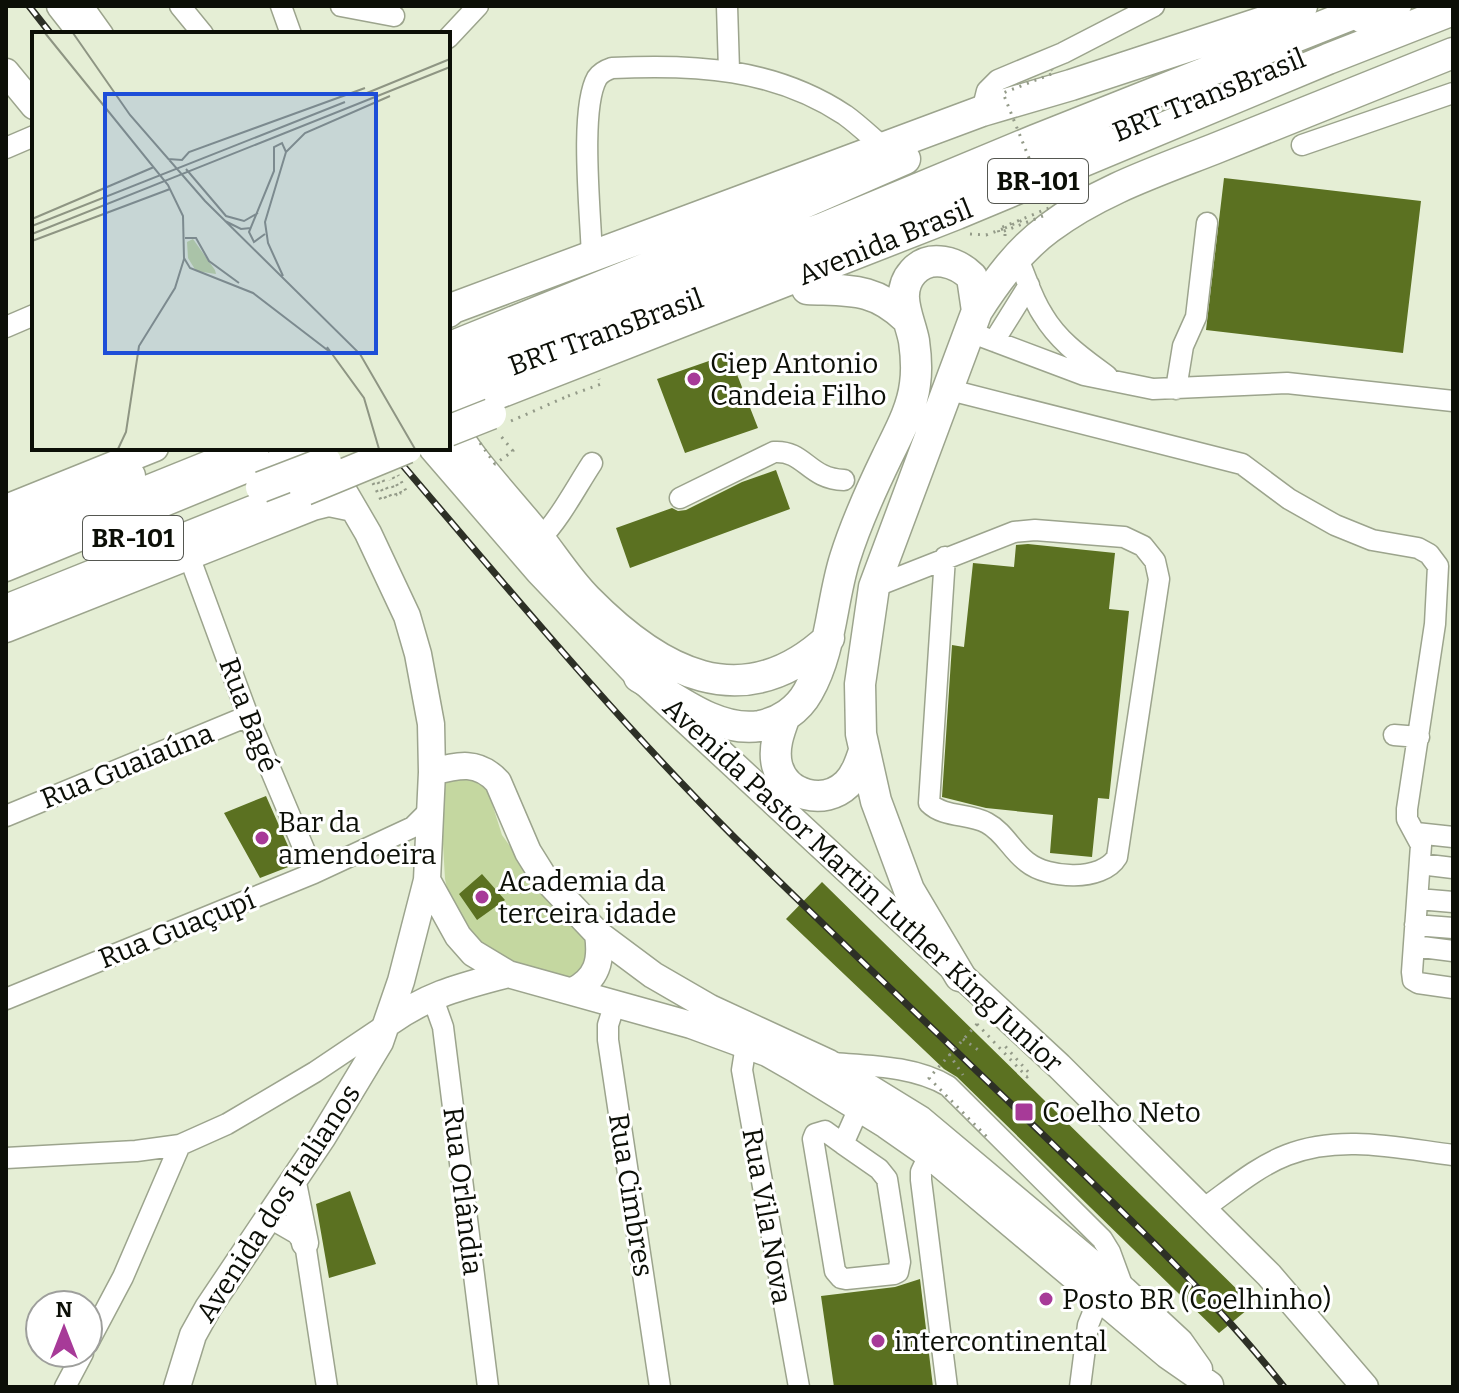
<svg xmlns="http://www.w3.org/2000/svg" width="1459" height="1393" viewBox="0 0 1459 1393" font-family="Bitter,serif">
	<rect width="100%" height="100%" fill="#e5eed5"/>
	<path fill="#c4d7a0" d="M476,777L489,794L502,835L541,890L591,943L597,958L573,979L533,969L491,952L465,926L451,907L445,879L440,792L446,779Z"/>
	<path fill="#5b7121" d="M1224,178L1421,201L1403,353L1206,330Z
		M729,354L758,428L685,453L657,379Z
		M776,470L790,509L630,568L616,528L672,508L678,511L686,510L742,482Z
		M1028,544L1115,553L1109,609L1129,611L1109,799L1098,798L1092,857L1050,853L1053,815L986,808L942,797L952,645L964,647L973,563L1014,567L1016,545Z
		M266,796L296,864L260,878L224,813Z
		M482,874L505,900L477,920L459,894Z
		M822,882L1253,1305L1219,1333L957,1077L944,1069L786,919Z
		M350,1191L376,1264L329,1278L316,1204Z
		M920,1279L933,1387H834L821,1296L895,1287Z"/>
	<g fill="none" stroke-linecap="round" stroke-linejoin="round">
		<defs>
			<path id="minor" d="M83,6L103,34
				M180,6L203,34
				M281,6L291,34
				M341,6L394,16
				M727,6L729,70
				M1360,22L1401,6
				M448,38L478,6
				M982,111L987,91L998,80L1063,53L1154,6
				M1302,145L1453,93
				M6,148L34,136
				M1017,257C1026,276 1031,297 1043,315C1059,342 1083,358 1107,376
				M592,258C591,217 579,110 597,78C601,72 606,70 612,68C695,64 774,68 845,115C859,125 871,137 883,147
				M6,327L34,315
				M967,331L1084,375L1153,389L1287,383L1453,401
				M994,341L1029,285
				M946,389L1242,464L1289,499L1335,525L1372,540L1418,548L1429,554L1438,566L1435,624L1407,809V819L1421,845L1412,972L1413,980L1418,983L1453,988
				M1176,389L1183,346L1196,317L1207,223
				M448,392L703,296L1106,136
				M680,498L774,452C805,450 808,479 844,480
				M540,539C561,517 575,489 592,463
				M189,556L248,716L314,873
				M6,571L306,448
				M874,587L1014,532L1035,530L1124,537L1143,546L1155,561L1159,579L1117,857C1102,882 1048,879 1027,862C1012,851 1004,832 987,823C969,813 944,818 929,803L945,557
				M1394,735L1419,737
				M6,816L248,716
				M1416,833L1453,837
				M1420,864L1453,868
				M1418,899L1453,902
				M1415,925L1453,928
				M1414,946L1453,951
				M432,996L443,1027L488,1387
				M6,999L314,873L413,827L430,810
				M615,1003L608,1025V1040L660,1387
				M746,1045L742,1070L799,1387
				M832,1063C871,1066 914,1066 948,1086L1102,1239L1110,1252L1124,1290
				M843,1144L879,1169L887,1179L900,1262L898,1272L894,1274L846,1279L841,1278L835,1271L813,1139L815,1134L825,1131L843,1144L859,1108
				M929,1155L921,1172V1180L947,1387
				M6,1158L136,1151L180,1145L227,1124L315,1072L388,1023
				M1203,1209C1230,1190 1256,1167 1287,1155C1340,1134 1398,1148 1453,1155
				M270,1218L296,1233L305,1243L327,1387
				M88,1343L123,1277L180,1145
				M65,1387L83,1353
				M1080,1387L1088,1325L1099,1298"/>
			<path id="major" d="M60,6L82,34
				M6,72L34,106
				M310,448L340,485L368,533L407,616L418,654L431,724L432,772L427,880L458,936L473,953L508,974L691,1025L767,1053L795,1069L886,1125L929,1155L1167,1355L1210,1385
				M432,448L539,572L639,677L1059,1066L1269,1275L1365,1387
				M6,508L155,448
				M6,629L313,507L329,503L353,508
				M432,772C459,765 478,760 498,782L528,852L543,876L598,934L653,975L710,1008L829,1063L920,1119L1124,1290L1180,1342L1199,1369
				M573,991C597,979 602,961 598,934
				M388,1023C431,993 460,987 508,974
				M293,1183L305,1243
				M177,1387L193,1335L208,1308L322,1138L380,1042L401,981L427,880"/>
			<path id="highway" d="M807,289C850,291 873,287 906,318
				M448,312L453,308L982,111L1071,85L1272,19L1302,6
				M448,348L758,223L905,159
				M448,372L708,270L823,228L1035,140L1373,6
				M448,413L957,214L1328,59L1453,10
				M448,421C470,461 505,496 534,532C552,554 567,579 587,599C658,671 742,719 829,638
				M6,525L130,476
				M6,548L254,448
				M6,610L305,490
				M639,677C674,697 717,733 760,726C780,722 798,710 808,692C832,650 831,602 845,558C856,523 871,490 887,457C898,434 912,410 915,384C917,370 916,355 914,341C910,319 894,293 913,272C930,253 957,262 972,277L977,311
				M785,716C779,732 773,748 777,765C785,796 824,806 847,784C856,775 860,763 864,751
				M960,976L909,890L876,801L861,734L860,684L874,587L977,311C997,280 1019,250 1049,228C1098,191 1158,171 1214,149C1294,117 1373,85 1453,53"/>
		</defs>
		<use href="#minor" stroke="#9ca48d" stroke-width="23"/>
		<use href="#major" stroke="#9ca48d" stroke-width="29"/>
		<use href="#highway" stroke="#9ca48d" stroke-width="33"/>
		<path stroke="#939a88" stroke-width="3" stroke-dasharray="2 6" stroke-linecap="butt" d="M970,234L986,235L1005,228
			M1005,236V228L1023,220
			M568,396L601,384L599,379
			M393,477L401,493L406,491L398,475
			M383,480L391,497L396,495L390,480
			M378,482L386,499L382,502
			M977,1024L1027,1077L1030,1074L1005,1046
			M963,1039L981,1052
			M949,1054L963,1075"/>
		<use href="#minor" stroke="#fff" stroke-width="20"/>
		<use href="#major" stroke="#fff" stroke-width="26"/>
		<use href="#highway" stroke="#fff" stroke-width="30"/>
		<defs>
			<path id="rail" d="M29,6L51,34
				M388,448C501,580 612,715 735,838C843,945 955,1049 1064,1155C1140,1229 1218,1303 1284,1387"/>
		</defs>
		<use href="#rail" stroke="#2d3026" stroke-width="7"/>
		<use href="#rail" stroke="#fff" stroke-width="4" stroke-dasharray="12" stroke-linecap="butt"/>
		<defs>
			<path id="highway-bridge" d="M448,431L491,414
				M261,487L326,462
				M305,490L407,448"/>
		</defs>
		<use href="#highway-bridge" stroke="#9ca48d" stroke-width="33" stroke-linecap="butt"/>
		<path stroke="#939a88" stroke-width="3" stroke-dasharray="2 6" stroke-linecap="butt" d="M1043,216L999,233L998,229L1049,208L1003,93L1054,73L1052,70
			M511,421L568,396
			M480,443L495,464L513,451L500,435
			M373,483L382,502
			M977,1024L929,1078L987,1137"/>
		<use href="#highway-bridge" stroke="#fff" stroke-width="30"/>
	</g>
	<g fill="#a73a98" stroke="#fff" stroke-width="3">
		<circle cx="694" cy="379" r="8"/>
		<circle cx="262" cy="838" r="8"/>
		<circle cx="482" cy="897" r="8"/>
		<rect x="1014" y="1102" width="20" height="20" rx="4"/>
		<circle cx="1046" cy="1299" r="8"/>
		<circle cx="878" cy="1341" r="8"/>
	</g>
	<g text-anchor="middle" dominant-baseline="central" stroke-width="6" stroke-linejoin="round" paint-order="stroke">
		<g fill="#fff" stroke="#555751" stroke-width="2">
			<rect x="988" y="159" width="100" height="44" rx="6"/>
			<rect x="83" y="516" width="100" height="44" rx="6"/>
		</g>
		<g font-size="26" font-weight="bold" fill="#0c0f07">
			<text x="1038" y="181">BR-101</text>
			<text x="133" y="538">BR-101</text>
		</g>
		<g font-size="28" fill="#0c0f07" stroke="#fff">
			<text transform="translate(1209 95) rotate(-22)">BRT TransBrasil</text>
			<text transform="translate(885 242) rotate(-22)">Avenida Brasil</text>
			<text transform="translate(606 332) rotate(-20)">BRT TransBrasil</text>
			<text transform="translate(249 715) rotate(69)">Rua Bagé</text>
			<text transform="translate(127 766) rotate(-22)">Rua Guaiaúna</text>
			<text transform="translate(863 885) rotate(43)">Avenida Pastor Martin Luther King Junior</text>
			<text transform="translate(177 929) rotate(-22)">Rua Guaçupí</text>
			<text transform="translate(463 1191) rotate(83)">Rua Orlândia</text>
			<text transform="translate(631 1195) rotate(81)">Rua Cimbres</text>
			<text transform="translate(278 1203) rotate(-57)">Avenida dos Italianos</text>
			<text transform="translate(767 1216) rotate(80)">Rua Vila Nova</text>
		</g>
		<g font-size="28" fill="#0c0f07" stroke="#fff" text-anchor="start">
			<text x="710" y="363">Ciep Antonio<tspan x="710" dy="32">Candeia Filho</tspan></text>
			<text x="278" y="822">Bar da<tspan x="278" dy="32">amendoeira</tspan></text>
			<text x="498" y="881">Academia da<tspan x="498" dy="32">terceira idade</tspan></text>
			<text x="1042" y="1112">Coelho Neto</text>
			<text x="1062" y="1299">Posto BR (Coelhinho)</text>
			<text x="894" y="1341">intercontinental</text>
		</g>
	</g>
	<g transform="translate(32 32)">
		<rect width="418" height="418" fill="#e5eed5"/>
		<path d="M161,207L183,238L184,242L164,239L156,226L155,210Z" fill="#c4d7a0"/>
		<path fill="none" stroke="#8e9583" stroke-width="2" d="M13,1L136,153L151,184L152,226L158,236L221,261L298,320M41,1L98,83L173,169L328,322L383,417M330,63L418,27M136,127L150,128L157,120L333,56M154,137L194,184L212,189L226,181M0,187L122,135M193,189L209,197L219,196M0,194L313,70M0,202L418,35M233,202L222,210L217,200L242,139V115L250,111L254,120M153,206H164L177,229L207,251M0,209L138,157M251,244L236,211L233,190L254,120L273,101L358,64M295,315L332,366L347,417M86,417L94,400L107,314L143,256L152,227"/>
		<path fill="#1d4ed8" fill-opacity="0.15" stroke="#1d4ed8" stroke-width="4" d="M73,62H344V321H73Z"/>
		<rect width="418" height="418" fill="none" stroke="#0c0f07" stroke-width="4"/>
	</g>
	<rect width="1459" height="1393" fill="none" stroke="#0c0f07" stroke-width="16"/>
	<g transform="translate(64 1329)"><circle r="38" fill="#ffffff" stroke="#9e9f9c" stroke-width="2"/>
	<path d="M0-6L14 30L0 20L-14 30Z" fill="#a73a98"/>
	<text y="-12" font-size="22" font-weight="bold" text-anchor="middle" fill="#0c0f07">N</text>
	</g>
</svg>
